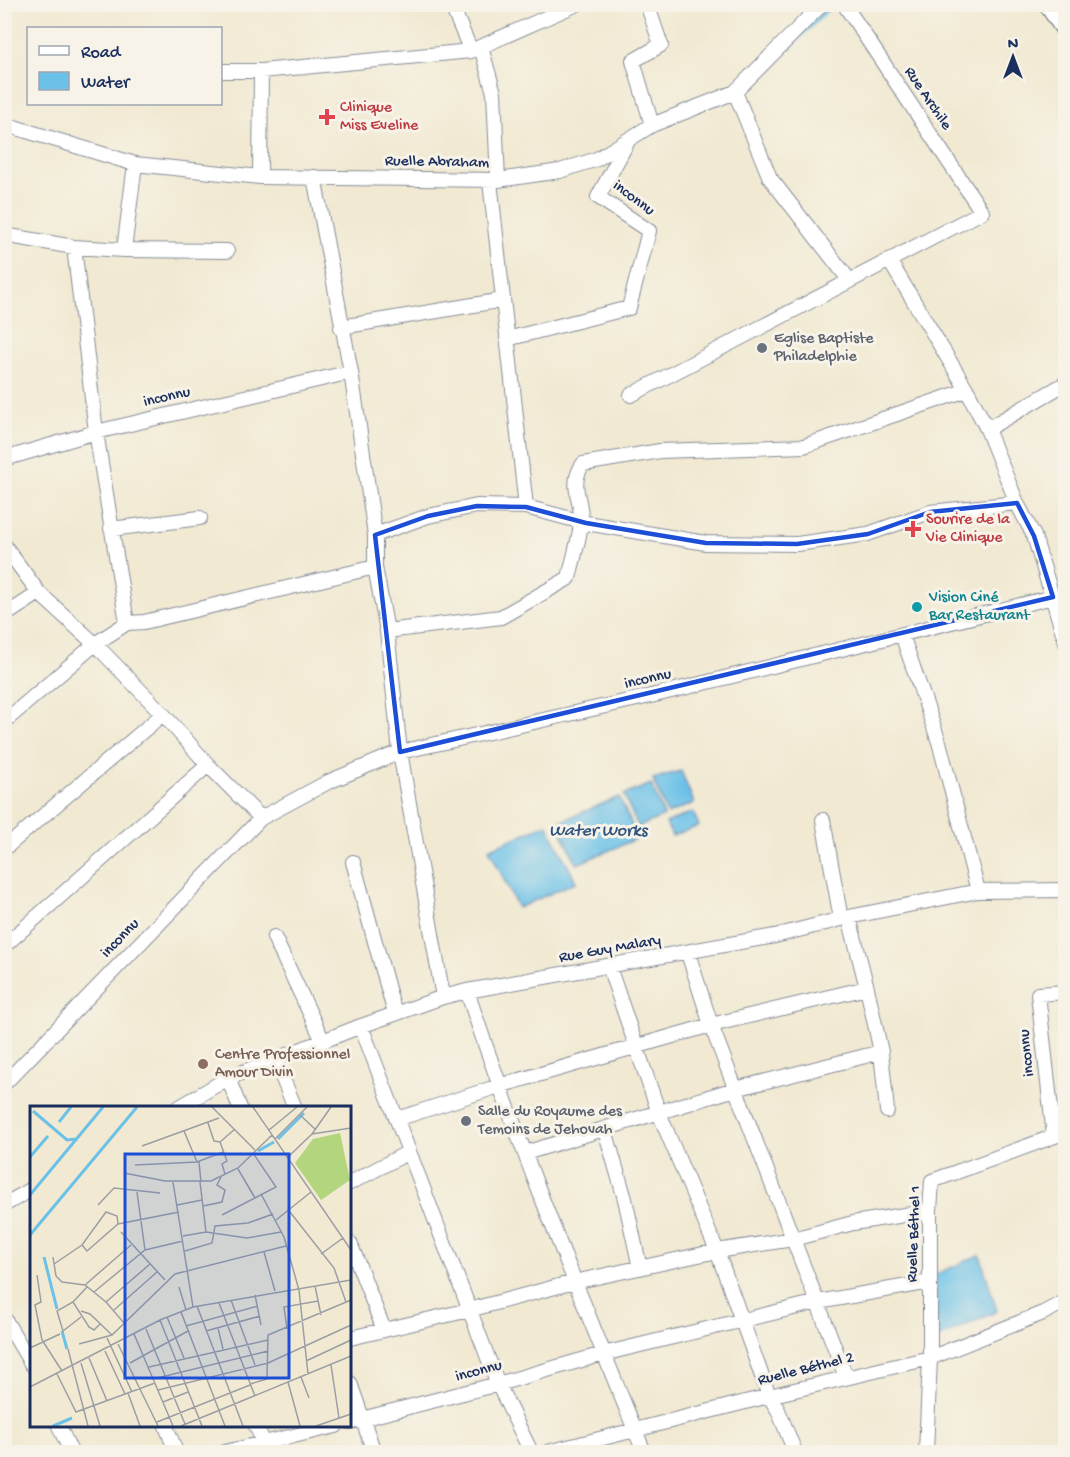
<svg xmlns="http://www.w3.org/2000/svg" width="1070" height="1457" viewBox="0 0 1070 1457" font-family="'Gochi Hand',sans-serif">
	<rect width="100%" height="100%" fill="#f7f3e8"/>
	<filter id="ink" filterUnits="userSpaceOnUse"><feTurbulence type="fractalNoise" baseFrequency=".0167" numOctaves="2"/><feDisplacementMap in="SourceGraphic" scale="12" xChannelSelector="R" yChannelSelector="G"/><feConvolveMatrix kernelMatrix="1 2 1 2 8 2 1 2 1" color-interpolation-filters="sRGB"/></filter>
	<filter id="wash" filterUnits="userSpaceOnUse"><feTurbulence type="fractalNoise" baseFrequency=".008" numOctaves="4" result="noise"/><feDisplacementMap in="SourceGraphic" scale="24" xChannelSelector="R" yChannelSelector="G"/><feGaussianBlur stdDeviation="1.35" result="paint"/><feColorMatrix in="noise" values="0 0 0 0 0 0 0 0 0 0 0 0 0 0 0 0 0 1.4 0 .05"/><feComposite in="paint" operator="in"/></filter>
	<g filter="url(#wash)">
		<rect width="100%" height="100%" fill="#f1e9d2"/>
		<path fill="#6bc1e8" stroke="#4378a3" stroke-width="1.5" d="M681,771L694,803L667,814L653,779Z
			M651,784L664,816L638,827L624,795Z
			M619,797L638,838L577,864L557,823Z
			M693,812L699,826L672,836L666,823Z
			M547,824L576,882L518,908L489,849Z
			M980,1255L997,1311L938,1338L934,1275Z"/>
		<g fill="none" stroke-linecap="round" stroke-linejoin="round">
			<path stroke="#6bc1e8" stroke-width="4.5" d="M790,46L832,4"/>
		</g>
	</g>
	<g filter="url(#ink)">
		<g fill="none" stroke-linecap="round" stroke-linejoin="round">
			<defs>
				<path id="minor" d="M451,4L471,51
					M647,4L661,45L633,61L652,125
					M481,47L494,93L498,180
					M220,71H261L471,51L577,4
					M735,92L770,178L850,281
					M4,124L135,164L260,177L498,180L560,171L597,159L652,125L735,92L822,4
					M260,177L261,71
					M314,177L351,372L375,535V567L387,631L400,752L443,997
					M490,181L526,507
					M4,235L74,247L124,250L227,251
					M74,247L96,432L127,623
					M124,250L135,164
					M889,260L967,390L987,429L1017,503L1034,536L1066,643
					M341,327L503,300
					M507,339L629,308L649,231L598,197L628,141
					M631,395L982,212L844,4
					M987,429L1066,383
					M4,459L96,432L351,372
					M111,529L200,518
					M375,535L428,516L477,506L526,507L586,523L706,543L797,544L868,534L930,512L1017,503
					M4,545L39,593L95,644L163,714L208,765L261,818
					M4,616L39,593
					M387,631L501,617L569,578C573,560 579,541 581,523C583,500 568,486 583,464L660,451L804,446L967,390
					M902,635L939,742L978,891
					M4,722L95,644L127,623L144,622L375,567
					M823,820L841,919
					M4,849L163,714
					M353,862L395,1014
					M849,917L867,988L881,1052L887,1111
					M274,937L323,1041
					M4,946L208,765
					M688,953L711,1025L846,1377
					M609,967L659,1113L717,1251L769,1396L778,1410L795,1452
					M467,991C519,1148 582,1300 644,1452
					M361,1026L498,1384L531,1452
					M275,1060L295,1108
					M228,1078L240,1108
					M4,1084L261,818L328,782L400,752L655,695L1053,597
					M178,1108L228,1078L361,1026L443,997L467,991L775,936L849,917L978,891L1066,890
					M397,1119L499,1086L711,1025L867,988
					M605,1130L625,1199L640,1268
					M1054,1136L1038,994L1066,992
					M525,1153L735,1089L881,1052
					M350,1183L409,1152
					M4,1205L32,1189
					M350,1243L384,1330
					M4,1318L32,1365
					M350,1338L469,1310L574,1282L717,1251L793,1239L853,1223L930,1211
					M350,1383L374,1452
					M350,1422L498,1384L603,1354L818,1302L930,1282
					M59,1426L71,1452
					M166,1426L176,1452
					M256,1426L268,1452
					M225,1452L336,1426
					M548,1452L769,1396L930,1358L1043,1313L1066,1301
					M926,1452L930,1358V1211L932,1181L1066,1132"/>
				<path id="major" d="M1048,4L1066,31"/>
			</defs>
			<use href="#minor" stroke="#868c98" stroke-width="16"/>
			<use href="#major" stroke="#868c98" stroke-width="21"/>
			<use href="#minor" stroke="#fff" stroke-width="14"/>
			<use href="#major" stroke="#fff" stroke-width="18"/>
		</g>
	</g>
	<path fill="none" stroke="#1d4ed8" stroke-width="4.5" stroke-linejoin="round" d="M1017,503L1034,536L1053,597L400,752L375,535L428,516L477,506L526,507L586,523L706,543L797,544L868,534L930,512Z"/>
	<g fill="#e0444e" stroke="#f7f3e8" stroke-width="2">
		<path d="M324 108h6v6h6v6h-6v6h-6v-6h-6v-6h6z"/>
		<path d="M910 520h6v6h6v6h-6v6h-6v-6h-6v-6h6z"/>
	</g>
	<g fill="#6b7280" stroke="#f7f3e8" stroke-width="2">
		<circle cx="762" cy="348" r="6"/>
		<circle cx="466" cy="1121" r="6"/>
	</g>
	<circle fill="#0f9aa8" stroke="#f7f3e8" stroke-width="2" cx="917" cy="607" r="6"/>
	<circle fill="#8d6e63" stroke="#f7f3e8" stroke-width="2" cx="203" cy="1064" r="6"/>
	<g text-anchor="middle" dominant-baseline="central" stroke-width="6" stroke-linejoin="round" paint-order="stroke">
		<g font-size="16" fill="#1b2f5e" stroke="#f7f3e8">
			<text transform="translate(927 99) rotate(56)">Rue Archile</text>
			<text transform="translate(437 163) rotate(1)">Ruelle Abraham</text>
			<text transform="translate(633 199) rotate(37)">inconnu</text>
			<text transform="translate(167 398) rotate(-13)">inconnu</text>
			<text transform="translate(648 680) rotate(-13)">inconnu</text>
			<text transform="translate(121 939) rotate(-46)">inconnu</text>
			<text transform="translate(610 950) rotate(-10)">Rue Guy Malary</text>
			<text transform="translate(1028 1053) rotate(-96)">inconnu</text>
			<text transform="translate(915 1234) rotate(-88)">Ruelle Béthel 1</text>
			<text transform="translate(806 1370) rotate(-14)">Ruelle Béthel 2</text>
			<text transform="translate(479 1372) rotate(-15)">inconnu</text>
		</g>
		<g font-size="16" fill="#be3a42" stroke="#f7f3e8" text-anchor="start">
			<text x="340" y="108">Clinique<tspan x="340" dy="18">Miss Eveline</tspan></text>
			<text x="926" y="520">Sourire de la<tspan x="926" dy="18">Vie Clinique</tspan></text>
		</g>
		<g font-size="16" fill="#5b616d" stroke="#f7f3e8" text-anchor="start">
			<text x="774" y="339">Eglise Baptiste<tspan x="774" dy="18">Philadelphie</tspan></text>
			<text x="478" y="1112">Salle du Royaume des<tspan x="478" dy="18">Temoins de Jehovah</tspan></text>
		</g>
		<g font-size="16" fill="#0d838f" stroke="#f7f3e8" text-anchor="start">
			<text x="929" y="598">Vision Ciné<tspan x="929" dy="18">Bar Restaurant</tspan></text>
		</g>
		<g font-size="16" fill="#785e54" stroke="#f7f3e8" text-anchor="start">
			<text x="215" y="1055">Centre Professionnel<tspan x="215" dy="18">Amour Divin</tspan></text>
		</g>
		<g font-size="18" font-style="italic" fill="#2f5480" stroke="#f7f3e8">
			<text x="598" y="831">Water Works</text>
		</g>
	</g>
	<g transform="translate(30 1106)">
		<rect width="321" height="321" fill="#f1e9d2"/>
		<path d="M310,27L320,74L291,94L265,57L283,33Z" fill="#b2d57e"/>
		<path fill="none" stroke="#6bc1e8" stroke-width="3" d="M3,5L37,34L46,33M29,16L41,1M248,33L274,7M228,45L244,36M0,51L18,30M0,89L73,1M0,129L107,1M14,151L27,203M32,225L37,243M23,320L42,312"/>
		<path fill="none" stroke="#9b9fa4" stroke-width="1.5" d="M182,1L225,44M223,1L321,144M270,9L285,23M178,17L184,35L190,36L205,23M239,24L267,1M154,25L167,56M282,28L301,1M245,33L277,1M190,36L197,55L192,58L195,68M112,40L189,12M257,52L282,28L321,22M169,56L171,76M105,59L167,56L193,46M208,63L225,92M94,67L135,75H181L208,62L242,29M143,76L163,201M170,76L176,126M107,86L115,144M231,88L254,131L269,184L278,268M68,99L84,82L130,87M147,99L172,94M173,100L192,96L195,84L187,79L191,71M260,106L304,162L316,196M192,109L246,81L223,47M246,114L281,86M91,126L135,174M153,130L176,126L217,132L251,126M52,139L57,145L88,118L149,106M155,145L182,137L185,120L218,117L243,108M234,146L245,185M291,148L313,132M23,151L26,170L32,176L55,179L76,196L94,217M24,158L52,139L76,106L87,110L88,118M7,169L11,196L5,199L12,234L32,265M55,179L101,139M285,180L291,209M149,181L156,204M64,186L115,144L153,135M225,189L231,219M201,194L225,259M43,196L59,221L64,224L70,218M76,196L120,158M189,197L225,290M167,200L213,320M84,204L127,166M51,205L60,208L82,229M151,206L195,320M51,211L33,225L27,205L43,196L57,181M137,211L154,252M130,214L172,320M156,220L228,200M188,222L193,243M116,223L155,318M257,223L254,201L288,195M176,225L230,210M104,228L143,320M77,232L102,286M49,238L82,229L145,168L256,140M88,238L128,320M0,242L30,228M38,243L58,320M75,245L95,288M59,252L77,295M276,255L321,234M51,257L70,320M100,257L158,225M301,259L309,312M119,261L238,234M27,268L46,306L125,277M271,271L279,292M123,273L238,245M258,276L270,320M220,278L237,273L238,229L321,194M0,281L130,214L163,201L321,174M128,284L238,257L321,219M98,287L110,320M133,296L158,286M127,316L220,279M151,320L321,250M286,320L321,308"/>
		<path fill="#1d4ed8" fill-opacity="0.15" stroke="#1d4ed8" stroke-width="3" d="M95,48H259V272H95Z"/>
		<rect width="321" height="321" fill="none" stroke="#1b2f5e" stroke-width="3"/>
	</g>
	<rect width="1070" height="1457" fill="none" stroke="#f7f3e8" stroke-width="24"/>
	<rect x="27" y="27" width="195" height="78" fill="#f7f3e8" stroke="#9fa5b1" stroke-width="1.5"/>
	<rect x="39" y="46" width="30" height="9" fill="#ffffff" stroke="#9fa5b1" stroke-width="1.5"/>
	<text x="81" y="57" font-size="18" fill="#1b2f5e">Road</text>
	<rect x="39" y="72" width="30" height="18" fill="#6bc1e8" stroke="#9fa5b1" stroke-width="1.5"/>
	<text x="81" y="87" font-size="18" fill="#1b2f5e">Water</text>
	<g transform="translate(1013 57)" stroke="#f7f3e8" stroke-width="4.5" paint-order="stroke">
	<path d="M0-4.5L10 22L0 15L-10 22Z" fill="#1b2f5e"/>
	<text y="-9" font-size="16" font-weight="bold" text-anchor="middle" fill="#1b2f5e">N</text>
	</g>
</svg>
